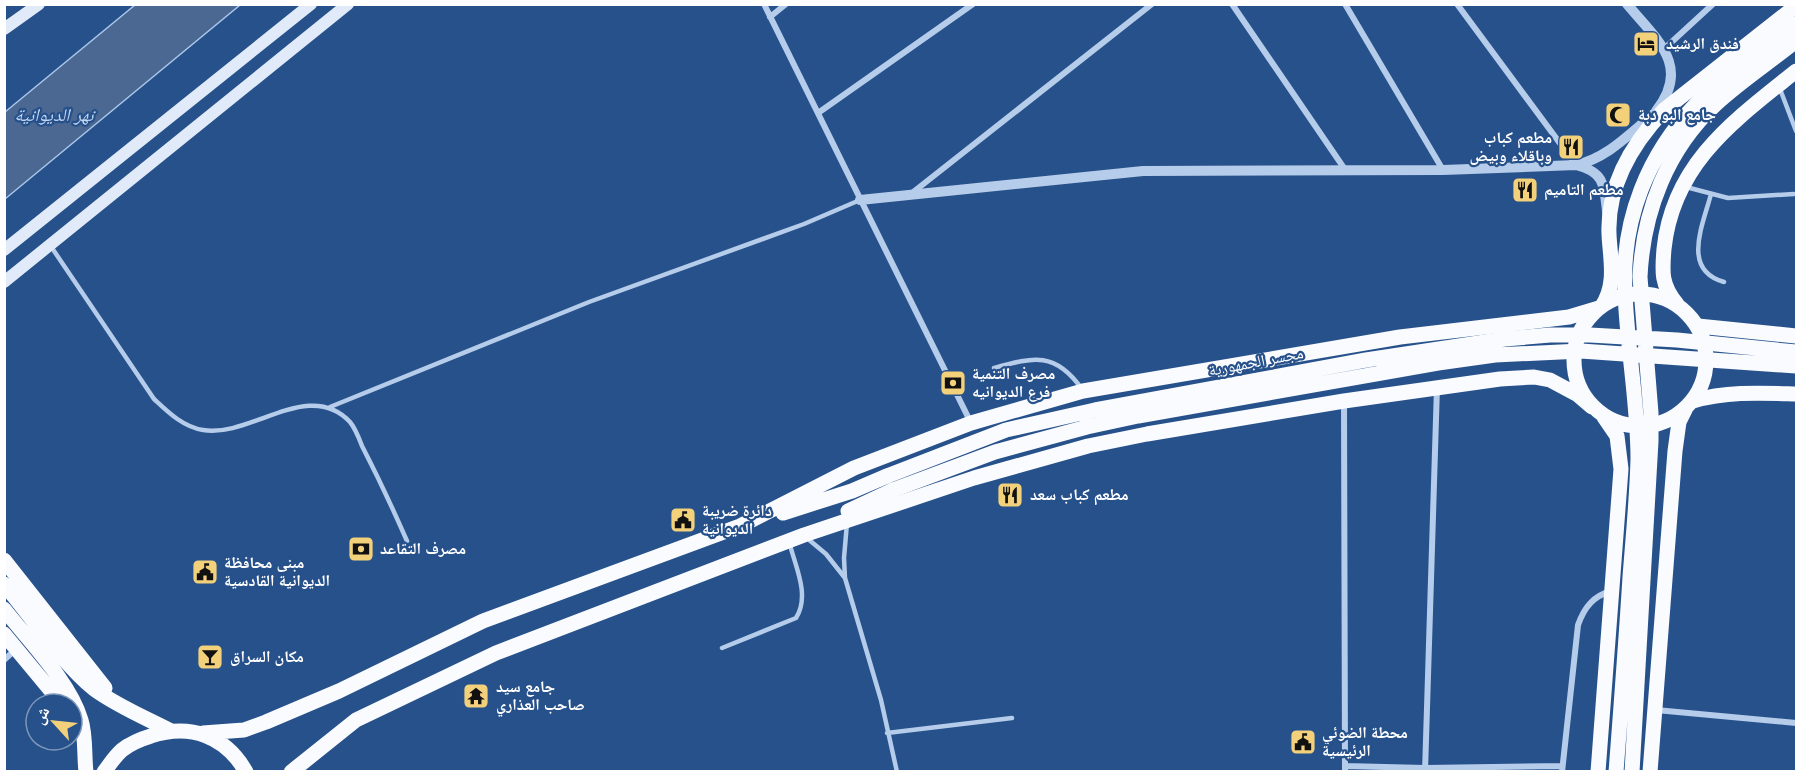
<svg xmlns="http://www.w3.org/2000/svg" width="1801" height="776" viewBox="0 0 1801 776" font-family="'Varela Round','Noto Naskh Arabic',sans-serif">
	<rect width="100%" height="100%" fill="#27518b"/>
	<path fill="#4a6891" stroke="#aac7ea" stroke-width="1.5" d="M135,5H240L5,199V112Z"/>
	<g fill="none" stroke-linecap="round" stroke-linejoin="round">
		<path stroke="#b5ccea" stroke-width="4.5" d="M1780,89L1796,131
			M1686,187L1728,198L1794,194
			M1711,194C1703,225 1681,270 1724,282
			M50,245L154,399C168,412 183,427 203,430C251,438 309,378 350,422C355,428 359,438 362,446C378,477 393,509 407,541
			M994,368C1034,357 1055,351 1082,389
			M330,407L589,302L804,224L860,200
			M847,523L844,558L845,578L881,700L897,772
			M808,539L826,554L845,578
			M722,648L796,618C810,596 796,568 790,545
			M887,733L1012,718"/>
		<path stroke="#b5ccea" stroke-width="6" d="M764,4L971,423
			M1232,4L1346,171
			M1345,4L1443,170
			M1457,4L1576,165
			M770,17L786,4
			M1664,49L1713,4
			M818,113L973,4
			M912,193L1152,4
			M1344,401L1345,772
			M4,660L15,650
			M1656,710L1796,723
			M1345,766L1425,768L1562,766
			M1425,772L1437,387
			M1562,772L1578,625C1584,608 1593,596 1611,591"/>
		<path stroke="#b5ccea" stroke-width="10" d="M1627,4C1656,39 1692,66 1656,111
			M1576,165C1604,172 1604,184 1607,211
			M860,200L1143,171L1443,170L1576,165C1608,158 1630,133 1655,113"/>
		<path stroke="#e0eaf8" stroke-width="12" d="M4,29L39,4
			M4,250L311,4
			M4,282L348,4"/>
		<path stroke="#f9fbfe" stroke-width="15" d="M1574 360a66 66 0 1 1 132 0a66 66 0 1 1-132 0Z
			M1677,304C1661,285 1662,272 1664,249C1673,163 1735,120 1796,71
			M1602,306C1617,283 1610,259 1609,234C1607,186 1633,143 1664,110L1796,6
			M1698,326L1796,336
			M1693,401C1727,391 1762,393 1796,394
			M848,511L893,490
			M783,513L852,491L887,476
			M4,560L105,688
			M4,584C31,616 62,663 94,689C117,706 146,718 171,731
			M4,609C29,641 70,682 81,720C86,736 84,755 86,772
			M4,634L62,704
			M203,733L244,730L266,722L339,691L483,621L740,526L854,468L971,423L1083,391L1400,337L1569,317L1599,308
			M104,772C110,764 115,756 122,750C131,743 141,739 151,736C190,723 226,736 246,772
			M291,772L356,720L496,653L804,535L974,478L1088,446L1147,434L1344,401L1500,379L1534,377L1550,380L1578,395L1592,407
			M1598,772L1621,469L1617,436L1604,417
			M1650,772L1675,451L1679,422L1685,410"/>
		<path stroke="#f9fbfe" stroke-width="15" d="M887,476L1006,430L1095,410L1366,360L1505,339L1550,335H1590L1677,340L1796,352
			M893,490L995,452L1087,427L1138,416L1438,363L1495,355L1581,351L1796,366
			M1616,772C1621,707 1626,642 1630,577C1633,538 1637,498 1638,459C1638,403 1627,348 1625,292C1621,220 1648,154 1697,103C1726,73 1764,49 1796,24
			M1632,772L1651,441V413L1640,277C1643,212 1667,149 1716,104C1741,81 1770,62 1796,41"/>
	</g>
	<defs>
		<symbol id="hotel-square" viewBox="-11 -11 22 22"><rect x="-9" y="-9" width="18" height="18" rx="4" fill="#f3d17b" stroke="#27518b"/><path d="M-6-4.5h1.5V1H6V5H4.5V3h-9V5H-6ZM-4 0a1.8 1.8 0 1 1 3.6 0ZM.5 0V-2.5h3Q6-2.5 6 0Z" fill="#111"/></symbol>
		<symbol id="mosque-square" viewBox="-11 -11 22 22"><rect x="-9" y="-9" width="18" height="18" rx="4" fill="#f3d17b" stroke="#27518b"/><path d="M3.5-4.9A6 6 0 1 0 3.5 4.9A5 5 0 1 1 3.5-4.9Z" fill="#111"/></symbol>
		<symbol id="restaurant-square" viewBox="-11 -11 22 22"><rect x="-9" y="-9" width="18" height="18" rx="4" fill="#f3d17b" stroke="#27518b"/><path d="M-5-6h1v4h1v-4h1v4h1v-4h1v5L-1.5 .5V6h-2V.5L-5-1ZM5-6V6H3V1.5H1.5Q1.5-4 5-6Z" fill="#111"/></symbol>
		<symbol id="bank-square" viewBox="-11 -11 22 22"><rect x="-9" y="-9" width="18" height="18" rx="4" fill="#f3d17b" stroke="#27518b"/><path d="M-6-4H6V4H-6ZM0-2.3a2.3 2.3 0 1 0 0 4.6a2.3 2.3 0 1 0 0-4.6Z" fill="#111"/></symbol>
		<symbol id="civic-square" viewBox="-11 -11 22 22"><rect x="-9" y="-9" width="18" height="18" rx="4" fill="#f3d17b" stroke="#27518b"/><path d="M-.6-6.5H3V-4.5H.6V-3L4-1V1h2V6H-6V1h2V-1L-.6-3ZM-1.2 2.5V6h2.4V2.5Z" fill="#111"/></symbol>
		<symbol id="bar-square" viewBox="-11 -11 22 22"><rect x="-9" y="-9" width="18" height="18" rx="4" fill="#f3d17b" stroke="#27518b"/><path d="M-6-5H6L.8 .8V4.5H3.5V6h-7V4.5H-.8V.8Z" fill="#111"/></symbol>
		<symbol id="temple-square" viewBox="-11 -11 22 22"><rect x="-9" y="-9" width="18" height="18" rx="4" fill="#f3d17b" stroke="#27518b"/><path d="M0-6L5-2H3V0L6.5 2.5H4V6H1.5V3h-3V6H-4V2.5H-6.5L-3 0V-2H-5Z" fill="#111"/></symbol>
	</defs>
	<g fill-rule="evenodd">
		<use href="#hotel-square" x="1631" y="29" width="30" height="30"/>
		<use href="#mosque-square" x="1603" y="100" width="30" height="30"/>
		<use href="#restaurant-square" x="1556" y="132" width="30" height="30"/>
		<use href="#restaurant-square" x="1510" y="175" width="30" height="30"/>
		<use href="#bank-square" x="938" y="368" width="30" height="30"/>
		<use href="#restaurant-square" x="995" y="480" width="30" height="30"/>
		<use href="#civic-square" x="668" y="505" width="30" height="30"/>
		<use href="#bank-square" x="346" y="534" width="30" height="30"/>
		<use href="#civic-square" x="190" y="557" width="30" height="30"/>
		<use href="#bar-square" x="195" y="642" width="30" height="30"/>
		<use href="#temple-square" x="461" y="681" width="30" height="30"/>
		<use href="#civic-square" x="1288" y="727" width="30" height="30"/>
	</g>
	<g text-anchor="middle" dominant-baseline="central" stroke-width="4.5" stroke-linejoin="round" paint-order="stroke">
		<g font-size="16" font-weight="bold" fill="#fff" stroke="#27518b" text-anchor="start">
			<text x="1666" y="44">فندق الرشيد</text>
			<text x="1638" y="115">جامع البو دبة</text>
			<text x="1552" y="138" text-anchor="end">مطعم كباب<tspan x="1552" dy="18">وباقلاء وبيض</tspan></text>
			<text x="1544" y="190">مطعم التاميم</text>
			<text x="972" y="374">مصرف التنمية<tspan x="972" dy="18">فرع الديوانيه</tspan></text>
			<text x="1030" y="495">مطعم كباب سعد</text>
			<text x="702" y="511">دائرة ضريبة<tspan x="702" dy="18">الديوانية</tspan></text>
			<text x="380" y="549">مصرف التقاعد</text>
			<text x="224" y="563">مبنى محافظة<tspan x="224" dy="18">الديوانية القادسية</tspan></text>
			<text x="230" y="657">مكان السراق</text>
			<text x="496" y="687">جامع سيد<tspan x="496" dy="18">صاحب العذاري</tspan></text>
			<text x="1322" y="733">محطة الضوئي<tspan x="1322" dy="18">الرئيسية</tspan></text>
		</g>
		<g font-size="16" fill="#fff" stroke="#27518b">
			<text transform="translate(1256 362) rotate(-11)">مجسر الجمهورية</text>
		</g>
		<g font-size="18" font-style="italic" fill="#c1d6f1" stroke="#27518b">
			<text x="54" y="115">نهر الديوانية</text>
		</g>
	</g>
	<rect width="1801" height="776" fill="none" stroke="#ffffff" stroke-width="12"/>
	<g transform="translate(54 722) rotate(297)"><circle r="28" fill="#27518b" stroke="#7d97b9" stroke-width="1.5"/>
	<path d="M0-4.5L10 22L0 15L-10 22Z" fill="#f3d17b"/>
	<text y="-9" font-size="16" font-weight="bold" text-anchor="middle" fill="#ffffff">ش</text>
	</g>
</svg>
